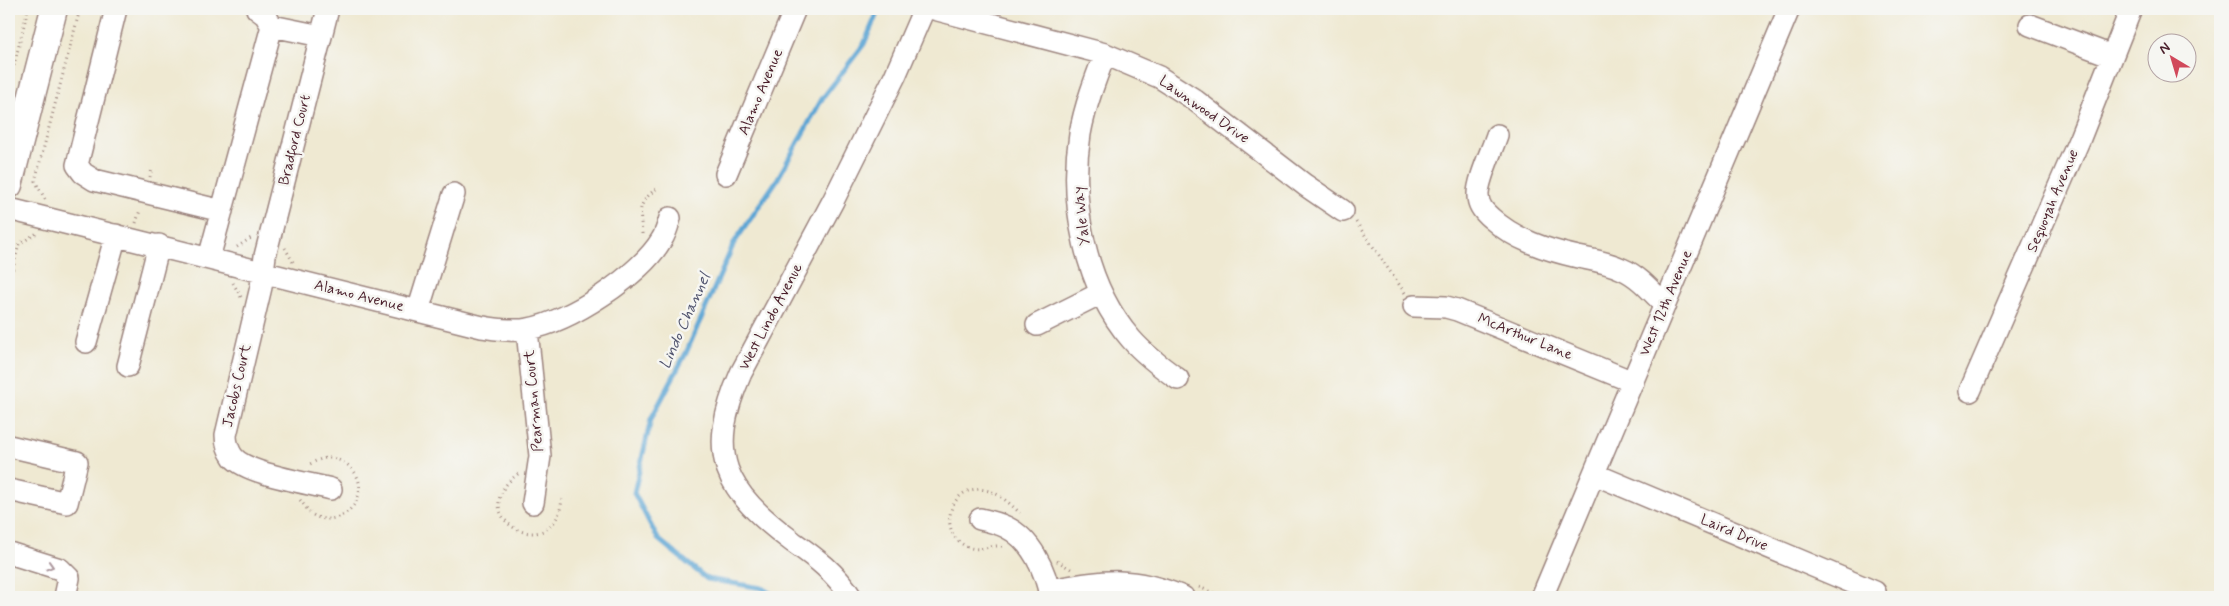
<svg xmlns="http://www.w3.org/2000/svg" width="2229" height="606" viewBox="0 0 2229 606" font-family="Mynerve,sans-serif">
	<rect width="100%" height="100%" fill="#f6f6f2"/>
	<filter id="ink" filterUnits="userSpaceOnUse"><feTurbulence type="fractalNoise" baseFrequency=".02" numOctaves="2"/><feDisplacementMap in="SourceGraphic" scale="10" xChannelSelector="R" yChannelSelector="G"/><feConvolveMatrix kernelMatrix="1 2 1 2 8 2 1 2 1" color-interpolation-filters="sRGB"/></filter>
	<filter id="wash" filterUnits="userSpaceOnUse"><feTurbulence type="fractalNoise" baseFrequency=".0096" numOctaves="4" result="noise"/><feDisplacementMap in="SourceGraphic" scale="20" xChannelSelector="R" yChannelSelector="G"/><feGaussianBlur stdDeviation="1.12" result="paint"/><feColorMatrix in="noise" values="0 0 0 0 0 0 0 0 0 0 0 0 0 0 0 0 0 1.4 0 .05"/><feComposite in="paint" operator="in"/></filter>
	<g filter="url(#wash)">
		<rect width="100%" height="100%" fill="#efe9d2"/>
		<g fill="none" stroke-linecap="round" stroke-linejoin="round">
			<path stroke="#5da6d4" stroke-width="5" d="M776,597L762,588L707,579L658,539L634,493L651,419L686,353L734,243L777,180L822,99L864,44L879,9"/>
		</g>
	</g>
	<g filter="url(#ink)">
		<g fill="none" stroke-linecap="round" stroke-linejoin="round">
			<defs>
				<path id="minor" d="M116,9L77,165L83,173L94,180L222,211
					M328,9L265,256L261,287L226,435C226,443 228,450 233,457C247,474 308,483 331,489
					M934,9L1105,54L1159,77L1192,98L1305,185L1343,211
					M2030,25L2112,56
					M272,26L321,36
					M1105,54C1095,80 1085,106 1080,134C1069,203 1085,286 1131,339C1145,355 1161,367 1178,379
					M1497,135C1492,150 1477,182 1478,196C1478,206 1485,213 1491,218C1515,240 1547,250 1578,257C1593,260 1607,262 1622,269C1639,276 1652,292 1665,305
					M726,174L795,9
					M9,209L482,327C497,329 513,332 528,329C570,322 641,275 662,239C666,233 668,225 670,218
					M209,258L272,26L265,15L257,9
					M1414,306L1446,307L1457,310L1633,382
					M418,311L454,194
					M1037,325L1101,293
					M527,330L540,456L533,503
					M86,342L116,235
					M128,366L159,245
					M1970,391L2080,138L2131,9
					M9,446L77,462L67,503L9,490
					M1594,474L1875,592L1873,597
					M980,519C989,521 998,523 1006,527C1031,539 1046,571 1050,597
					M9,553L60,569L69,578L65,597
					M1049,590C1103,581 1130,575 1183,597
					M851,597C836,573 816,558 793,542C724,490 705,456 741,373L833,201L895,76L924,9
					M1542,597L1789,9"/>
				<path id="major" d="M9,185L54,9"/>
			</defs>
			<use href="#minor" stroke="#9c847e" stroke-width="24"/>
			<use href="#major" stroke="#9c847e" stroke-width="29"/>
			<path stroke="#9c847e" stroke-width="3" stroke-dasharray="1 4" stroke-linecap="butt" d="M9,85L28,9
				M150,177L152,169
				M45,199L35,181L80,9
				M1356,222L1405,293
				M136,223L140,210
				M642,234C641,213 635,205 656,189
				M237,247L251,238
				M285,248L293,262
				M233,283L241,297
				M9,284L19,244L37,233
				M518,474C459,516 555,569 562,499
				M300,500C304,505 308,511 313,515C331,526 355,513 359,493C363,474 345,457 326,458C319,459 314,462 308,465
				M1002,546C990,545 980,552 968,547C935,534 950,482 985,490C998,492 1010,504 1020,513
				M1057,561L1071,569
				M1199,587L1223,597"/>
			<use href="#minor" stroke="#fff" stroke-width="21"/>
			<use href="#major" stroke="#fff" stroke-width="26"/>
		</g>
		<defs><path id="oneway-chevron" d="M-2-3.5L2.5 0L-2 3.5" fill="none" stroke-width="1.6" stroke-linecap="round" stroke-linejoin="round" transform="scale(1.25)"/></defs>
		<use stroke="#ae9aa0" href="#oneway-chevron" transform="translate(50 566) rotate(17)"/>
	</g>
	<g text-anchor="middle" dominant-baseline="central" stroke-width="5" stroke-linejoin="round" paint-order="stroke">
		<g font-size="15" fill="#4a1f2b" stroke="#f6f6f2">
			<text transform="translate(761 92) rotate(-67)">Alamo Avenue</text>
			<text transform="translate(1204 110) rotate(35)">Lawnwood Drive</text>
			<text transform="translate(295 140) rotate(-76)">Bradford Court</text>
			<text transform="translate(2053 201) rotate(-67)">Sequoyah Avenue</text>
			<text transform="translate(1082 216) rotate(-96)">Yale Way</text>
			<text transform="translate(359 296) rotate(14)">Alamo Avenue</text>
			<text transform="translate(1666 303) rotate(-67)">West 12th Avenue</text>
			<text transform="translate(771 317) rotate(-62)">West Lindo Avenue</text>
			<text transform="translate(1525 337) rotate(22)">McArthur Lane</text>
			<text transform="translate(237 386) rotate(-77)">Jacobs Court</text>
			<text transform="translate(534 401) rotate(-95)">Pearman Court</text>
			<text transform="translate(1734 533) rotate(23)">Laird Drive</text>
		</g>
		<g font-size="16" font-style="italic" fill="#52556f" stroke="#f6f6f2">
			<text transform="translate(685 321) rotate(-66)">Lindo Channel</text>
		</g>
	</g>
	<rect width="2229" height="606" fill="none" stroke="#f6f6f2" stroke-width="30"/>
	<g transform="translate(2172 58) rotate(322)"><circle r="24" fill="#f6f6f2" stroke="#b1a0a2"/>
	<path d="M0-4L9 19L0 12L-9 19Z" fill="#d1495b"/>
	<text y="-8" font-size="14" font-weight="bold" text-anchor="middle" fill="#4a1f2b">N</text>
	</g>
</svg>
